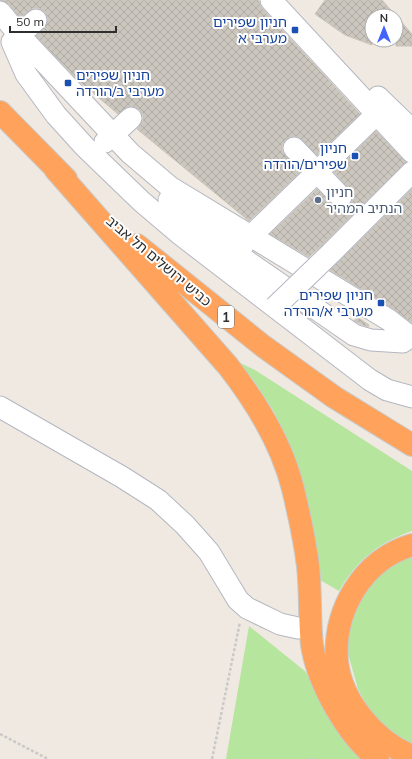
<svg xmlns="http://www.w3.org/2000/svg" width="412" height="759" viewBox="0 0 412 759" font-family="Mulish,'Noto Sans Hebrew',sans-serif">
	<defs>
		<pattern id="building-cross-hatch" width="8" height="8" patternUnits="userSpaceOnUse"><rect width="8" height="8" fill="#cbc7bf"/><path d="M0 0l8 8M0 8l8-8" fill="none" stroke="#afaba4"/></pattern>
	</defs>
	<rect width="100%" height="100%" fill="#efe9e1"/>
	<path fill="#b6e59e" d="M238,362L255,370L412,471V531C378,543 357,560 339,591L320,580L290,449L274,412L254,381Z
		M412,552V749L397,740L371,713L358,689L347,650L351,613L365,585Z
		M249,626L306,672L320,702L365,759H226Z"/>
	<path fill="url(#building-cross-hatch)" stroke="#cbc5ba" d="M0,0H258L262,8L360,114L317,155L298,137L292,136L285,140L282,145V151L300,172L249,221L137,129L143,121V115L140,110L135,107L129,106L118,114L80,82L36,36L47,24L48,18L45,12L39,8H33L20,18L9,4Z
		M325,0H382L412,34V46H396V16H372V45L345,35L315,14Z
		M376,131L406,162L323,244L309,257L270,234L317,189L337,208L343,209L350,205L353,200V194L334,172Z
		M412,189V323L395,310L330,270Z
		M357,317L369,325L368,327L354,321Z"/>
	<g fill="none" stroke-linecap="round" stroke-linejoin="round">
		<defs>
			<path id="minor" d="M271,0L412,152
				M0,12L19,35L113,135L130,153L170,187L389,320L412,338
				M12,42L26,74L56,115L85,147L141,201L181,235L370,380L387,390L412,397
				M12,42L36,20
				M378,97L412,130
				M105,142L131,118
				M294,148L341,197
				M169,200L248,262L354,335L371,340L403,342
				M242,248L243,243L250,237L386,105
				M331,253L412,172
				M0,407L122,477L158,500L185,525L209,552L238,600L247,608L280,624L298,628"/>
			<path id="highway" d="M0,112L66,179
				M55,169L228,366C256,402 282,444 293,489C299,514 305,541 308,566C311,592 309,619 312,645C318,683 347,736 378,759
				M137,245L263,346L334,397L412,445
				M412,545C362,560 333,611 337,661C341,701 376,742 412,756"/>
		</defs>
		<use href="#minor" stroke="#b4b7c1" stroke-width="23"/>
		<use href="#highway" stroke="#c9c9c9" stroke-width="24"/>
		<path stroke="#c9c9c9" stroke-width="2.5" stroke-dasharray="3 2" stroke-linecap="butt" d="M0,734L48,759
			M212,759L240,622
			M311,759H313"/>
		<use href="#minor" stroke="#fff" stroke-width="21"/>
		<use href="#highway" stroke="#ffa35c" stroke-width="22"/>
		<defs>
			<path id="minor-bridge" d="M275,307L331,253"/>
		</defs>
		<use href="#minor-bridge" stroke="#b4b7c1" stroke-width="23" stroke-linecap="butt"/>
		<use href="#minor-bridge" stroke="#fff" stroke-width="21"/>
	</g>
	<g fill="#1a4fb4" stroke="#fff" stroke-width="1.5">
		<rect x="291" y="26" width="8" height="8" rx="2"/>
		<rect x="64" y="79" width="8" height="8" rx="2"/>
		<rect x="351" y="152" width="8" height="8" rx="2"/>
		<rect x="377" y="299" width="8" height="8" rx="2"/>
	</g>
	<circle fill="#5c6f8a" stroke="#fff" stroke-width="1.5" cx="318" cy="200" r="4"/>
	<g text-anchor="middle" dominant-baseline="central" stroke-width="4" stroke-linejoin="round" paint-order="stroke">
		<rect fill="#fff" stroke="#6d6d6d" stroke-width="1" x="218" y="306" width="16" height="22" rx="3"/>
		<g font-size="13" font-weight="bold" fill="#2e2e2e">
			<text x="226" y="317">1</text>
		</g>
		<g font-size="14" fill="#164399" stroke="#fff" text-anchor="end">
			<text x="287" y="22">חניון שפירים<tspan x="287" dy="16">מערבי א</tspan></text>
			<text x="76" y="75" text-anchor="start">חניון שפירים<tspan x="76" dy="16">מערבי ב/הורדה</tspan></text>
			<text x="347" y="148">חניון<tspan x="347" dy="16">שפירים/הורדה</tspan></text>
			<text x="373" y="295">חניון שפירים<tspan x="373" dy="16">מערבי א/הורדה</tspan></text>
		</g>
		<g font-size="14" fill="#4e5e75" stroke="#fff" text-anchor="start">
			<text x="326" y="192">חניון<tspan x="326" dy="16">הנתיב המהיר</tspan></text>
		</g>
		<g font-size="14" fill="#2e2e2e" stroke="#fff">
			<text transform="translate(159 261) rotate(40)">כביש ירושלים תל אביב</text>
		</g>
	</g>
	<g transform="translate(384 28)"><circle r="19" fill="#ffffff" stroke="#ababab"/>
	<path d="M0-3L7 15L0 10L-7 15Z" fill="#4264fb"/>
	<text y="-6" font-size="11" font-weight="bold" text-anchor="middle" fill="#2e2e2e">N</text>
	</g>
	<path d="M10 26v6h106v-6" fill="none" stroke="#2e2e2e" stroke-width="2"/>
	<text x="16" y="26" font-size="12" fill="#2e2e2e" stroke="#ffffff" stroke-width="3" paint-order="stroke">50 m</text>
</svg>
